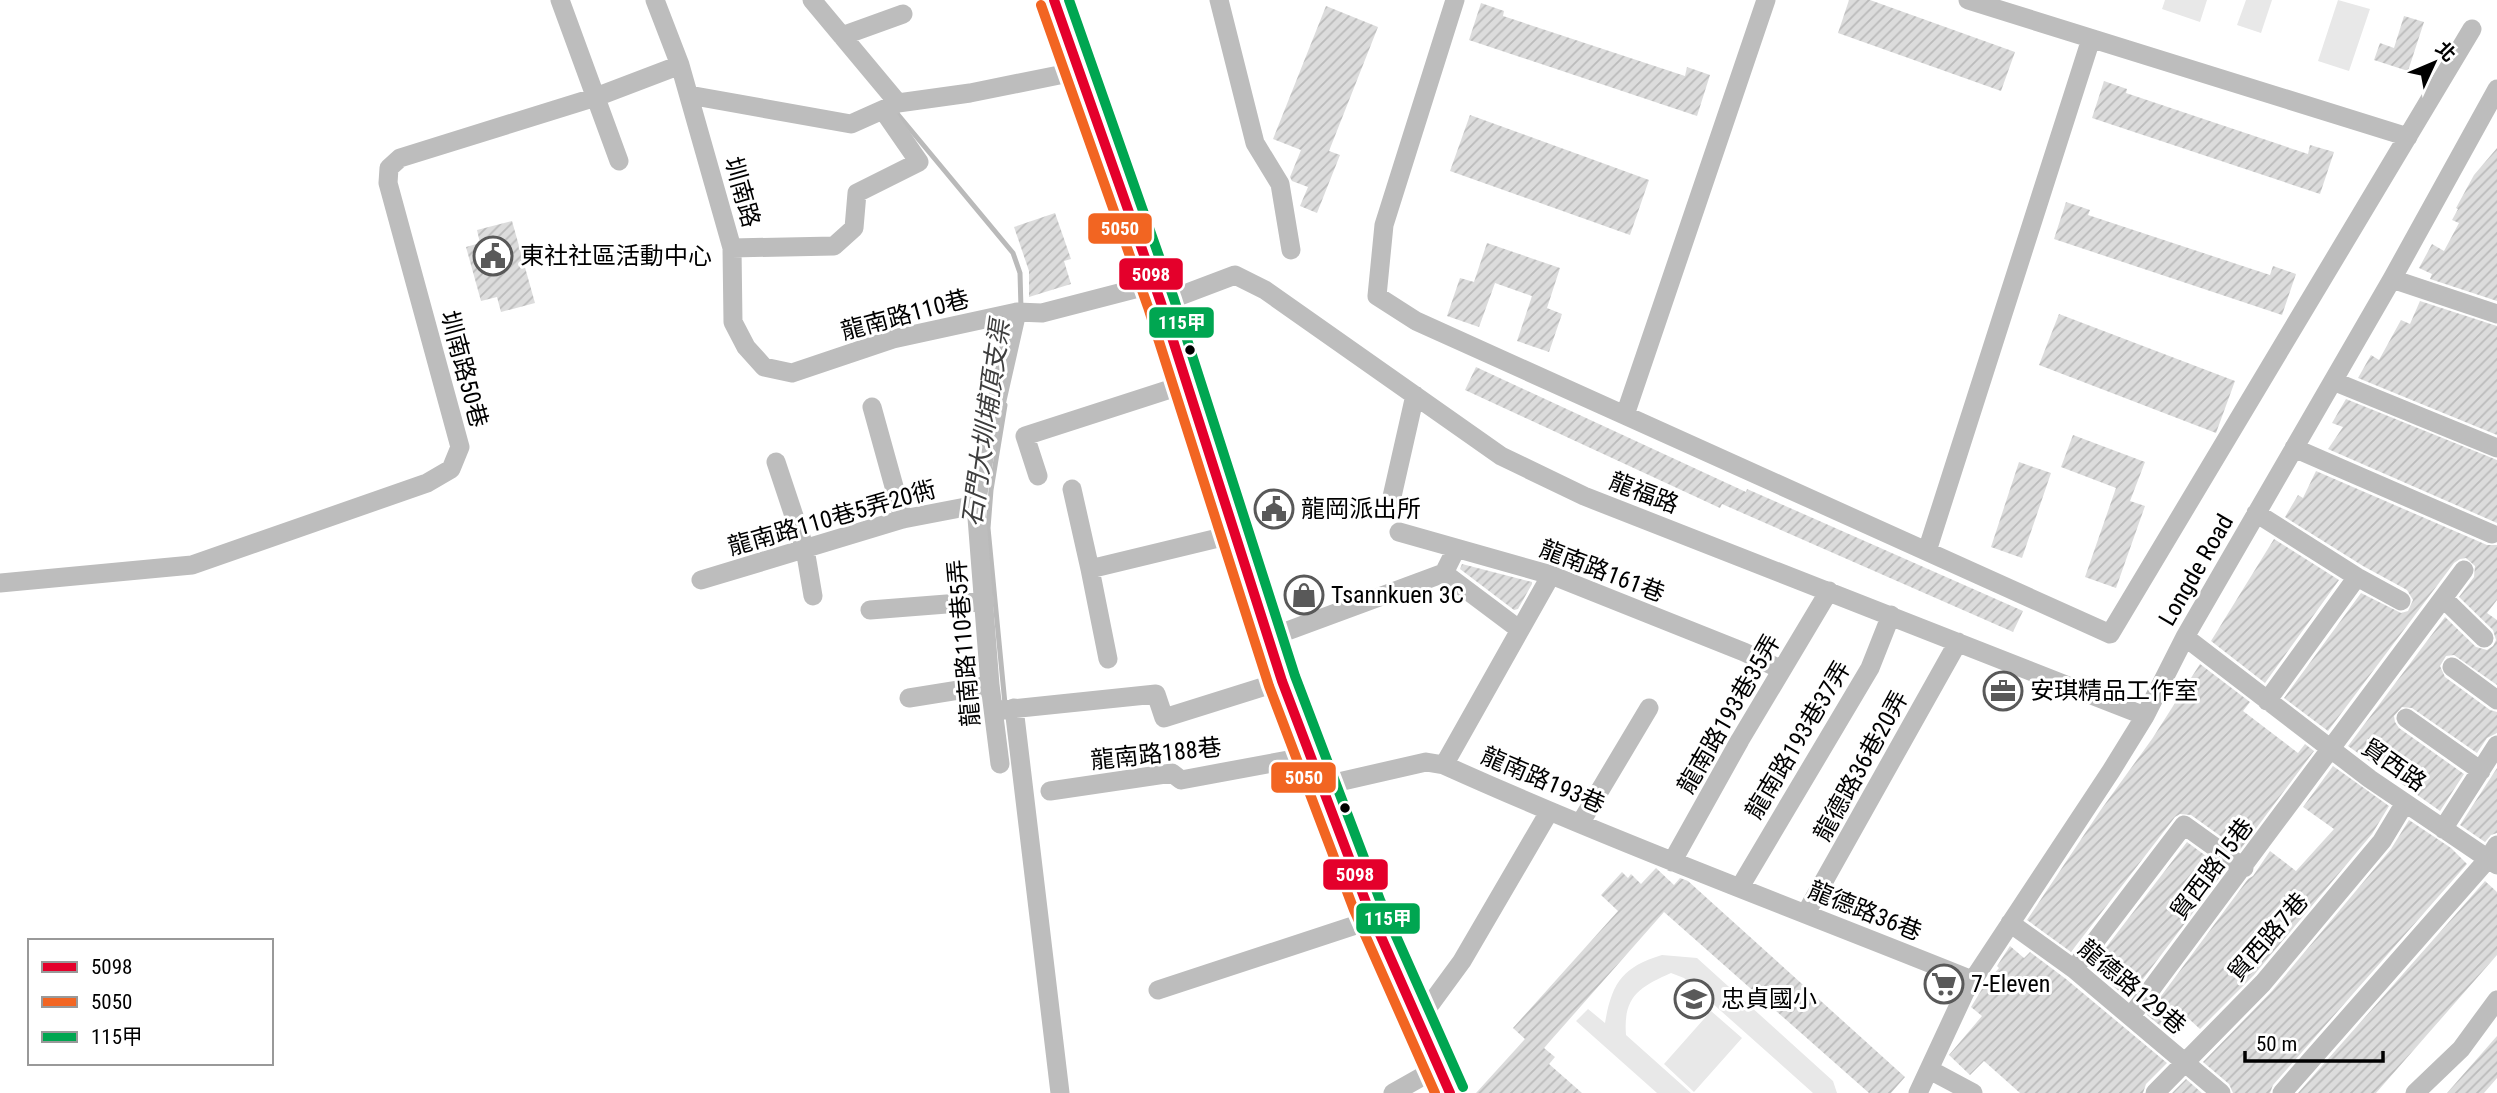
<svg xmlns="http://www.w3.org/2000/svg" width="2497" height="1093" viewBox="0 0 2497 1093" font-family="'Roboto Condensed','Noto Sans TC',sans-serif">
	<defs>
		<pattern id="building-hatch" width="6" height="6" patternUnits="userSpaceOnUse" patternTransform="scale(1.75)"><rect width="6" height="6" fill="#dcdcdc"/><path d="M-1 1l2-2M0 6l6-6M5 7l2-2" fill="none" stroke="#bbb"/></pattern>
	</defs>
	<rect width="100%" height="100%" fill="#fff"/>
	<path fill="#e8e8e8" d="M2165,0H2207L2200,22L2162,9Z
		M2246,0H2272L2261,33L2237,25Z
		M2338,0L2370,9L2349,71L2318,61Z
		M1662,955L1697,958L1833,1081L1837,1093H1813L1684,978L1671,973C1639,987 1623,997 1626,1035L1691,1093H1657L1576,1021L1588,1009L1605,1023C1612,983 1622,967 1662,955Z
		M1711,1011L1742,1038L1694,1092L1664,1064Z"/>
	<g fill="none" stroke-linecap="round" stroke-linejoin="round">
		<path stroke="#bababa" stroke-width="5" d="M895,111L1013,253L1020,273L1021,309
			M1005,704L988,528L991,490L1005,405"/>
	</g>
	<path fill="url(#building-hatch)" d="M1849,0H1870L2015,52L2001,91L1838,33Z
		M1481,3L1504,11L1503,16L1685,76L1687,67L1710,75L1697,116L1469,40Z
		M1326,6L1378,27L1329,151L1340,155L1317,213L1300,206L1308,187L1292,181L1290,177L1301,150L1273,139Z
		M2404,16L2424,22L2408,71L2374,60L2380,43L2394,48Z
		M2104,81L2127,89L2126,93L2308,154L2310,145L2334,152L2320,194L2092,118Z
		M1470,115L1649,180L1630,235L1450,171Z
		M2497,148V301L2430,279L2432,274L2419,268L2432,244L2444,251L2459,223L2452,220L2458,209L2456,208L2474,175Z
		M2066,202L2090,210L2088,215L2270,275L2273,266L2296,274L2282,315L2054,239Z
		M1055,213L1071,259L1064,261L1071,284L1029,297V271L1014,227Z
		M512,221L535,303L501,312L497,297L481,301L466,247L480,243L477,230Z
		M1487,243L1560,268L1547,308L1562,314L1549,352L1517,341L1532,296L1495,283L1479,327L1447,316L1460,278L1474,282Z
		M2420,301L2497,326V435L2358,378L2371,355L2379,360L2401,320L2410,324Z
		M2059,314L2235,381L2216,433L2039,365Z
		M1476,367L1746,492L1747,489L2023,611L2013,632L1722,504L1720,508L1465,390Z
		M2346,399L2497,460V523L2328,449L2343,427L2332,423Z
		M2073,435L2145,462L2130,501L2145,506L2116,588L2085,577L2116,488L2061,467Z
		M2019,462L2051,473L2022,558L1991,547Z
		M2316,471L2487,545H2497V600L2487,613L2497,620V685L2454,655L2446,656L2440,666L2445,677L2490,710L2497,712V733L2487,738L2477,753L2412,708L2402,707L2394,716L2395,722L2399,728L2464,774L2440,811L2348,746L2445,617L2476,647L2487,650L2493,646L2496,640L2493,630L2459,597L2474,577L2475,566L2466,558L2460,559L2454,563L2328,731L2284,698L2361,593L2401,613L2408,611L2413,600L2407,590L2363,566L2285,517L2298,495L2303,498Z
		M2274,539L2339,580L2265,683L2211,641Z
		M1462,564L1532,582V584L1518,609L1514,610L1460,569Z
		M2200,664L2250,702L2243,711L2298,753L2305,744L2314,751L2240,850L2191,815L2180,814L2175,817L2071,952L2027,920L2100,811L2152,739Z
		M2333,766L2389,806L2372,834L2254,975L2200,1029L2189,1019L2174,1037L2147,1015L2248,879L2253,876L2270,851L2296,871L2334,829L2303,807Z
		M2497,768V833L2491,835L2485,842L2460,825Z
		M2409,820L2451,848L2467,864L2273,1085L2270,1093H2233L2229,1084L2203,1062L2272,991L2391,849Z
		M2187,842L2225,870L2128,999L2091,967Z
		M1656,868L1674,885L1680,878L1688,881L1905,1077L1891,1093H1869L1664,912L1544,1048L1555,1057L1549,1064L1582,1093H1476L1525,1039L1513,1028L1618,911L1601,895L1622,872L1628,878L1631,874L1641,884Z
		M2485,881L2497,892V955L2376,1093H2298Z
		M2010,946L2024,958L2030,952L2066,979L2167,1063L2146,1084L2143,1093H2020L1984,1061L1970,1075L1949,1055L1982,1016L1971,1007L1985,984L1999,968L1997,966Z
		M2497,1036V1078L2484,1093H2447Z
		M2186,1079L2202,1093H2172Z"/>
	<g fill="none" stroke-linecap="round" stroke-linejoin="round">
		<defs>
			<path id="major" d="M1054,0L1161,303L1282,681L1367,905L1450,1093"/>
		</defs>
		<use href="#major" stroke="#dbdbdb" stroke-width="27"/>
		<path stroke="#bdbdbd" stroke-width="19" d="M560,0L619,161
			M655,0L680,65L732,248L733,322L746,347L764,367L792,373L893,339L1017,312L1042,313L1154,284
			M812,0L898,103
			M1219,0L1255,143L1280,184L1291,250
			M1455,0L1384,225L1377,296L1416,321L2110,634L2472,29
			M1968,0L2408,137
			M842,36L903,14
			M689,95L851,124L898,103L970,93L1079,71
			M732,248L834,246L854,228L857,193L919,162L883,110
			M2392,279L2497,314
			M1161,303L1235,275L1265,290L1501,456L1584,496L2145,716
			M2333,381L2497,448
			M872,407L903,519
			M1625,415L1766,0
			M2294,448L2492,534
			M776,462L805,549L813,596
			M1038,476L1025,436L1186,384
			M1072,489L1090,569
			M1391,501L1415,395
			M2256,513L2357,577L2401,601
			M1399,532L1551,575L1744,652L1782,670
			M1927,551L2091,39
			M1444,573L1520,630
			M701,580L903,519L976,505
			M0,583L192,565L427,483L451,469L460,447L388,183L389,168L400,158L596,97L680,65
			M2443,598L2484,638
			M870,610L985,601
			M2185,637L2370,779L2497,865
			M1268,638L1444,573L1456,549
			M1108,659L1090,569L1235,534
			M2452,667L2497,700
			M909,698L990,685
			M2267,701L2357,577
			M1014,708L1060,1093
			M1001,710L1156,694L1164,718L1282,681
			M2406,718L2481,771
			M1000,764L990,685L976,505L985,453L1017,312
			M1444,765L1551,575
			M1321,786L1426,762L1444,765C1617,843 1796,909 1972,980
			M1050,791L1172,773L1181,780L1310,756
			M1581,822L1649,708
			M2443,829L2497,745
			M1672,862L1740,740L1829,591
			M1740,887L1870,668L1891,615
			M1806,913L1958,642
			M2010,923L2074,969L2221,1093
			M2074,969L2184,825L2244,868
			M1158,990L1374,919
			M2131,1016L2464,570
			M1418,1021L1462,961L1549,812
			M1930,1070L1973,1093
			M1393,1093L1439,1067
			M1918,1093L1965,992L2111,771L2145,716L2185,637L2392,279L2497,89
			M2155,1093L2263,983L2382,841L2405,803
			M2282,1093L2488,859L2497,845
			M2415,1093L2461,1049L2497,1000"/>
		<use href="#major" stroke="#bdbdbd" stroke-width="24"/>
		<defs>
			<path id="bus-1" d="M1054,0L1161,303L1282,681L1367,905L1450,1093"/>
			<path id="bus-2" d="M1041,5L1148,307L1269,686L1354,910L1435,1093"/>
			<path id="bus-3" d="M1069,0L1174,299L1295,676L1380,900L1463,1087"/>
		</defs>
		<use href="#bus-1" stroke="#fff" stroke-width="16"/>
		<use href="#bus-2" stroke="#fff" stroke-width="16"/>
		<use href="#bus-3" stroke="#fff" stroke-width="16"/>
		<use href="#bus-1" stroke="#e4002b" stroke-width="10"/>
		<use href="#bus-2" stroke="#f26522" stroke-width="10"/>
		<use href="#bus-3" stroke="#00a651" stroke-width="10"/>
	</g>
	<defs>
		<symbol id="civic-ring" viewBox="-11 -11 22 22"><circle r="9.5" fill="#fff" stroke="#595959" stroke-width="1.5"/><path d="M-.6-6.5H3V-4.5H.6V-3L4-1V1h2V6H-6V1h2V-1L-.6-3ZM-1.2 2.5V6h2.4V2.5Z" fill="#595959"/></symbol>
		<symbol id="shop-ring" viewBox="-11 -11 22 22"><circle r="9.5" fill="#fff" stroke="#595959" stroke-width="1.5"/><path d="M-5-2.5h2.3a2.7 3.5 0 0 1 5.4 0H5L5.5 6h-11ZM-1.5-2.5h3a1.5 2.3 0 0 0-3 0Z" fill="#595959"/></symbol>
		<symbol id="office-ring" viewBox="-11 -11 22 22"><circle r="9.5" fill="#fff" stroke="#595959" stroke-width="1.5"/><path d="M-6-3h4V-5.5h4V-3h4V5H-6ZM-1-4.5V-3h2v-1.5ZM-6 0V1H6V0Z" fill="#595959"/></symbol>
		<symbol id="supermarket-ring" viewBox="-11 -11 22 22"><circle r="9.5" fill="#fff" stroke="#595959" stroke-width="1.5"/><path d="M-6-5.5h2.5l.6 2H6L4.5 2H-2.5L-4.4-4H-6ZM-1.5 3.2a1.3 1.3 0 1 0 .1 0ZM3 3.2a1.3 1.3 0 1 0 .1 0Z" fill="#595959"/></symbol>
		<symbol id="school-ring" viewBox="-11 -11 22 22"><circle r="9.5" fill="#fff" stroke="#595959" stroke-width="1.5"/><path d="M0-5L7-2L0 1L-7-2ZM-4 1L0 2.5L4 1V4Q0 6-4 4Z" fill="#595959"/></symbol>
	</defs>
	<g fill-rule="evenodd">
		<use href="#civic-ring" x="471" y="234" width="44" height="44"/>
		<use href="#civic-ring" x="1252" y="487" width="44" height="44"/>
		<use href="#shop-ring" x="1282" y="573" width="44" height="44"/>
		<use href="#office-ring" x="1981" y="669" width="44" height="44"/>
		<use href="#supermarket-ring" x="1922" y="962" width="44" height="44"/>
		<use href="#school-ring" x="1672" y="977" width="44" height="44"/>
	</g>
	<g fill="#000" stroke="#fff" stroke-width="2.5">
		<circle cx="1190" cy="350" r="6"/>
		<circle cx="1345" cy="808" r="6"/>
	</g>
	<g text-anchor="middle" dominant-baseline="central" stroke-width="6" stroke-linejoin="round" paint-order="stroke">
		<g font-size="24" fill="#000" stroke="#fff">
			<text transform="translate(742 192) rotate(74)">圳南路</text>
			<text transform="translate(905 315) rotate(-15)">龍南路110巷</text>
			<text transform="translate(464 369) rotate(75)">圳南路50巷</text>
			<text transform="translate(1644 493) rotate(21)">龍福路</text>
			<text transform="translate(832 518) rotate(-16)">龍南路110巷5弄20衖</text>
			<text transform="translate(2196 570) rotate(-60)">Longde Road</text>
			<text transform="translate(1602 571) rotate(21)">龍南路161巷</text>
			<text transform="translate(964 643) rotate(-95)">龍南路110巷5弄</text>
			<text transform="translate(1729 714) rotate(-60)">龍南路193巷35弄</text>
			<text transform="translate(1798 740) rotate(-59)">龍南路193巷37弄</text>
			<text transform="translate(1156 754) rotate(-6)">龍南路188巷</text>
			<text transform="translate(2394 765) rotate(35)">貿西路</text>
			<text transform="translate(1861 766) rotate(-61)">龍德路36巷20弄</text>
			<text transform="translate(1543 780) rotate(23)">龍南路193巷</text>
			<text transform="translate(2212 869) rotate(-53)">貿西路15巷</text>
			<text transform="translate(1865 911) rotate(22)">龍德路36巷</text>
			<text transform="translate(2268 937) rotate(-49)">貿西路7巷</text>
			<text transform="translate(2132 987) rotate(40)">龍德路129巷</text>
		</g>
		<g font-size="24" fill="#000" stroke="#fff" text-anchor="start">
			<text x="520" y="256">東社社區活動中心</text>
			<text x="1301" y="509">龍岡派出所</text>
			<text x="1331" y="595">Tsannkuen 3C</text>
			<text x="2030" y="691">安琪精品工作室</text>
			<text x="1971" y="984">7-Eleven</text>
			<text x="1721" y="999">忠貞國小</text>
		</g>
		<g font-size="26" font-style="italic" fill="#3e3e3e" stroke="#fff">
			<text transform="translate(986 423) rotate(-82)">石門大圳埔頂支渠</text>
		</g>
	</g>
	<g stroke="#fff" stroke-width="2.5">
		<rect x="1087" y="212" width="66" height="33" rx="7" fill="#f26522"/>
		<rect x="1118" y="257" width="66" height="34" rx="7" fill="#e4002b"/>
		<rect x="1148" y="306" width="67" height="33" rx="7" fill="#00a651"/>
		<rect x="1270" y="761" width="67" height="33" rx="7" fill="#f26522"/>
		<rect x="1322" y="858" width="67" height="33" rx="7" fill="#e4002b"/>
		<rect x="1355" y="902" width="66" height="33" rx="7" fill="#00a651"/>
	</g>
	<g font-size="19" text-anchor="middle" font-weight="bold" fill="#fff">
		<text x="1120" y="235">5050</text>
		<text x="1151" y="281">5098</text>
		<text x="1182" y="329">115甲</text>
		<text x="1304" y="784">5050</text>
		<text x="1355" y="881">5098</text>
		<text x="1388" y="925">115甲</text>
	</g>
	<rect x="28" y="939" width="245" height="126" fill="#ffffff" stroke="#999999" stroke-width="2"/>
	<rect x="42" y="962" width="35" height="10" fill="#e4002b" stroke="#999999" stroke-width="2"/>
	<text x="91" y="974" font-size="21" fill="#000000">5098</text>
	<rect x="42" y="997" width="35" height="10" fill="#f26522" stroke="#999999" stroke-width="2"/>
	<text x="91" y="1009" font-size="21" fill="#000000">5050</text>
	<rect x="42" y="1032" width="35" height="10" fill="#00a651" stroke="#999999" stroke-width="2"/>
	<text x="91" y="1044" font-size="21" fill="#000000">115甲</text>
	<g transform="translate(2434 63) rotate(46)" stroke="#ffffff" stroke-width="5" paint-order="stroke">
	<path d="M0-5L12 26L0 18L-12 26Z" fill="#000000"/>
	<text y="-10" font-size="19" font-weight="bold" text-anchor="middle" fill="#000000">北</text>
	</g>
	<path d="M2245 1051v10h138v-10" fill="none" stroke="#000000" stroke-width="3.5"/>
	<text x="2256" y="1051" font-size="21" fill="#000000" stroke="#ffffff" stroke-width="5" paint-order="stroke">50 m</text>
</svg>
